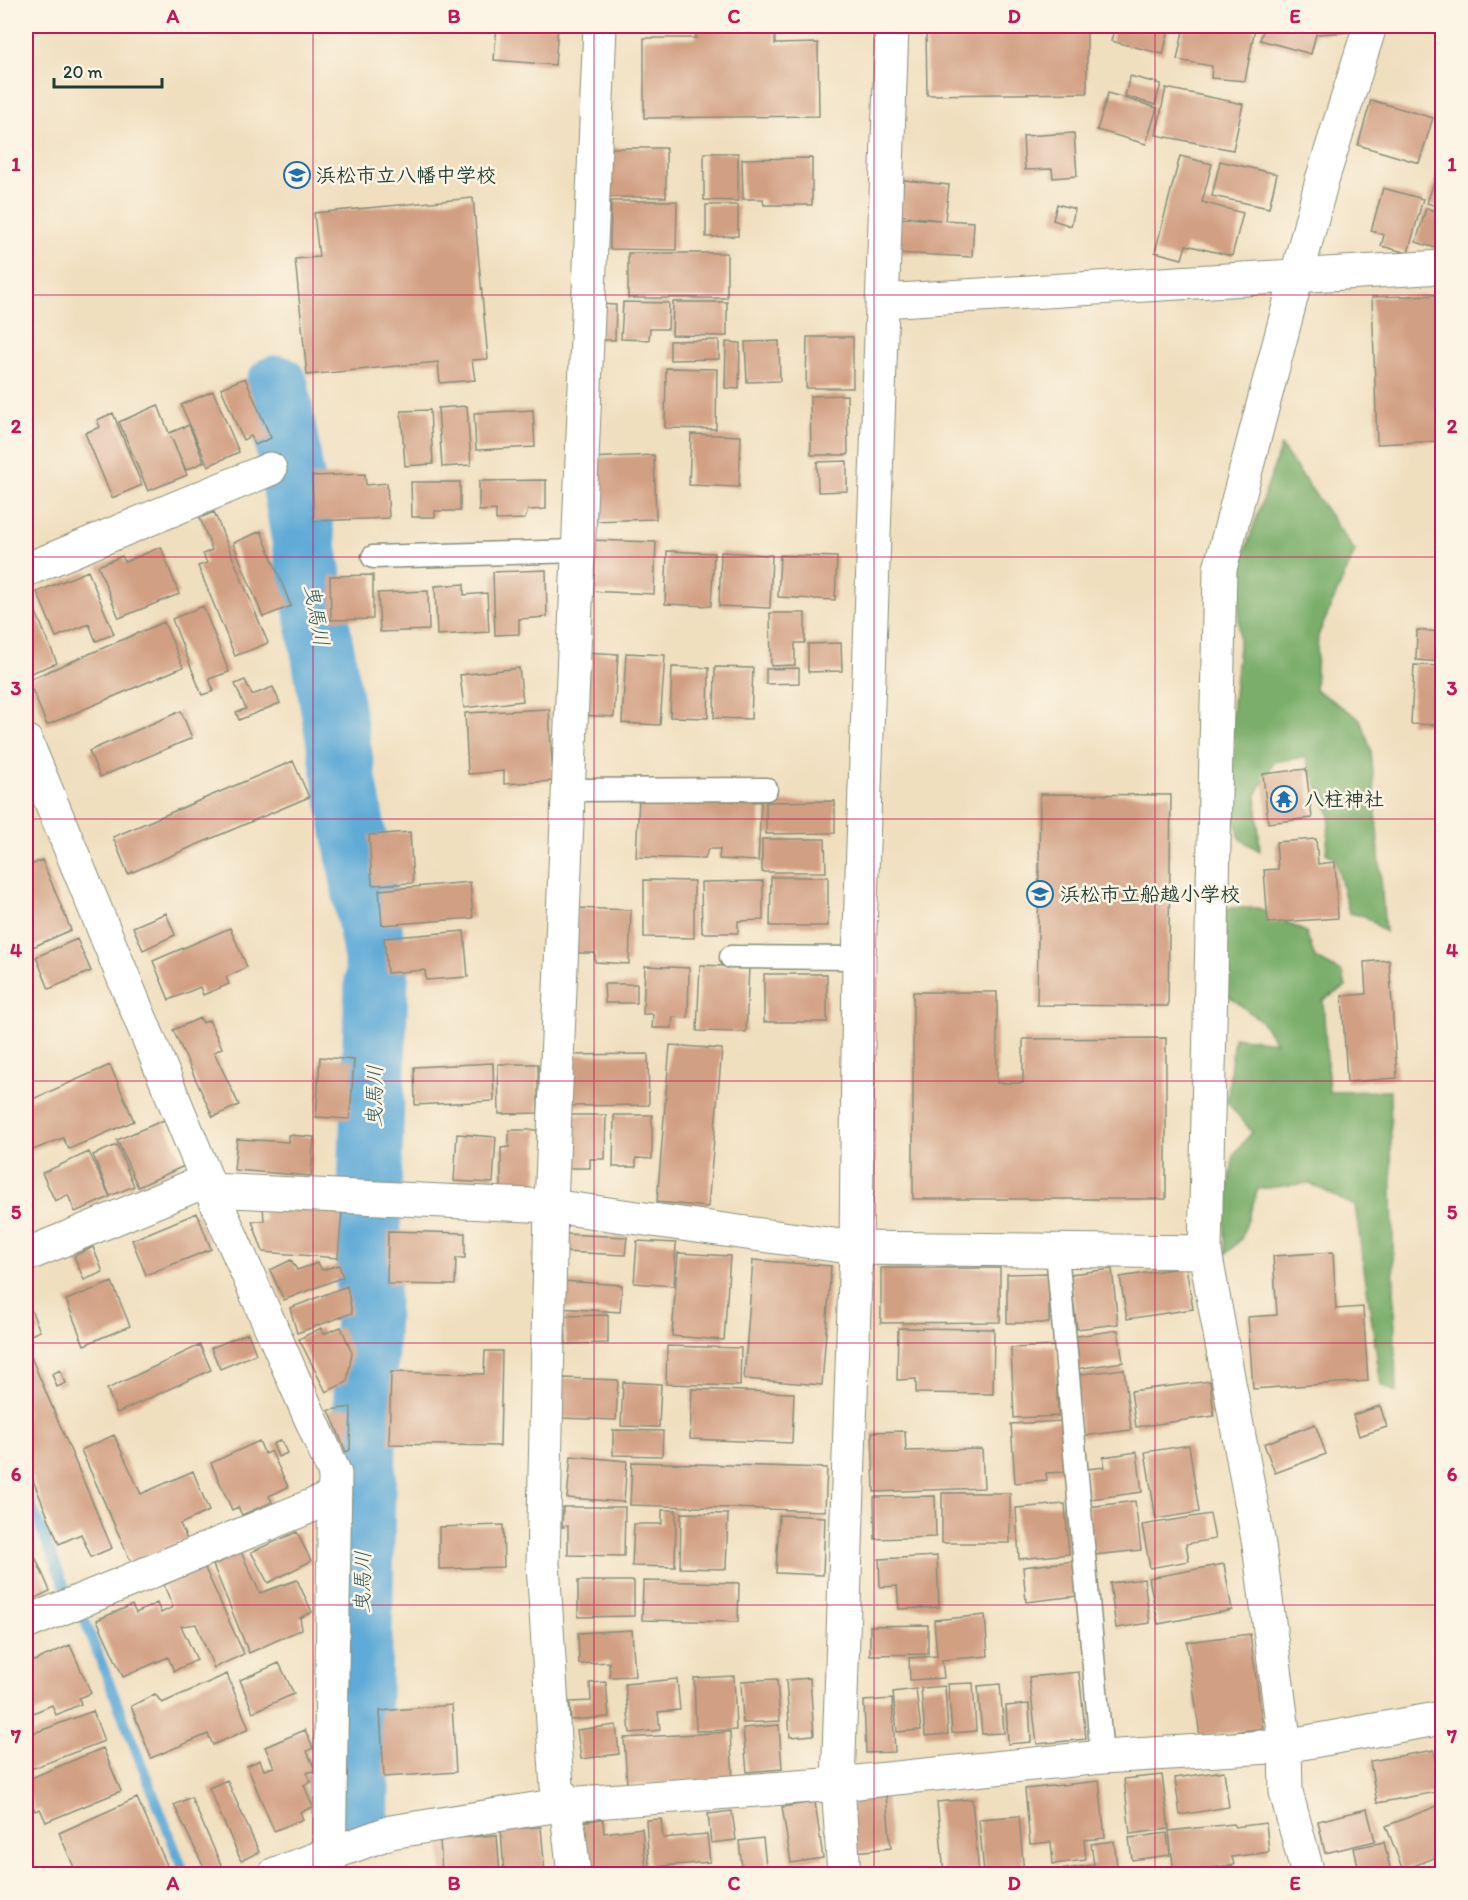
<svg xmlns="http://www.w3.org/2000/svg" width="1468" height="1900" viewBox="0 0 1468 1900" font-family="Itim,'Klee One',sans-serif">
	<rect width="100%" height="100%" fill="#fcf5e5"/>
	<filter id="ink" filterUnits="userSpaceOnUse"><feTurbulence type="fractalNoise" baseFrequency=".0167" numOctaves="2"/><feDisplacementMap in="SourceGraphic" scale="12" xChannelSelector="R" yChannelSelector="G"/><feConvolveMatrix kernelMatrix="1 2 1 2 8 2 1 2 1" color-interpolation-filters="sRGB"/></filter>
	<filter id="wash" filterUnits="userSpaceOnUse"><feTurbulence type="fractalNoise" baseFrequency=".008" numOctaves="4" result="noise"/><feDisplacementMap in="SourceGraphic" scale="24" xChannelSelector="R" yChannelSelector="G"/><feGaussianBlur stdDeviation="1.35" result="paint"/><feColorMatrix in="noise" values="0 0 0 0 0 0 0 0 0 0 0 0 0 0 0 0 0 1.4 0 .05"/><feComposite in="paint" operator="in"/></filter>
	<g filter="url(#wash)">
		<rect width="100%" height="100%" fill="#f0dfbf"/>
		<path fill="#7aae6a" stroke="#4c764f" stroke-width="1.5" d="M1281,446L1355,551L1318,636L1315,689L1360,719L1371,750L1385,932L1365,916L1349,913L1335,858L1326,853L1330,815L1305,757L1274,762L1256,795L1260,851L1240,839L1225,781L1239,646V569Z
			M1222,908H1258L1306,932L1315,958L1343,973L1346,987L1323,1000L1329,1092L1390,1091L1396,1392L1381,1385L1355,1206L1309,1183L1258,1189L1241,1239L1226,1254L1224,1217L1234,1154L1252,1132L1227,1102L1234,1037L1276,1042L1261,1021L1221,990Z"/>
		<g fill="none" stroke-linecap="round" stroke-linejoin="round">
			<path stroke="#5faad7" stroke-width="10" d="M26,1493L67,1592
				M82,1614L185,1874"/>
			<path stroke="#5faad7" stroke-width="64" d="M277,387L377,967L370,1174L357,1813"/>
		</g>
		<g id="blocks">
			<path fill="#d19f82" d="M497,26H558L555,65L494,60Z
				M696,26L775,28V44L818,43L819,116L644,118V38H696Z
				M1115,26H1170L1163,54L1111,41Z
				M1184,26H1243L1255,28L1245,81L1211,78L1212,66L1177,60Z
				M1264,26H1353L1351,32L1316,34L1311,54L1260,40Z
				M1087,28V93L927,95L926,30Z
				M1130,76L1161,84L1155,105L1125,96Z
				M1166,88L1243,104L1233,150L1156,135Z
				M1108,93L1157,108L1146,144L1097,130Z
				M1371,100L1433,118L1419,163L1358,145Z
				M1074,133L1077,176L1053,178L1052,169L1025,170L1023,136Z
				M601,148H666V197H601Z
				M704,153H738V201L704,200Z
				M1180,156L1212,164L1202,202L1243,213L1232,256L1186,245L1182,259L1155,252Z
				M812,158V205H764L763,199H743L742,159Z
				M1220,161L1277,174L1269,208L1212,196Z
				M1439,168L1442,169V208L1427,203Z
				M904,180L949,185L945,220L974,222L972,257L896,253L898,218L940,220L900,215Z
				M1383,188L1423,199L1408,253L1381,246L1384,235L1371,231Z
				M473,198L488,359L472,360L475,380L440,383L438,362L307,375L295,259L319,257L314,213Z
				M611,201H677L676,250L610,249Z
				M1057,204L1075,209L1071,226L1053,220Z
				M706,205H738V236L706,237Z
				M1426,208L1442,213V250L1416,242Z
				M628,253H727V298H628Z
				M1442,295V441L1377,444L1372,297Z
				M623,302L669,303L668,329H650L649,340L621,339Z
				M673,302H727V336L672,335Z
				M598,304L616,305L615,340H597Z
				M807,337H853V388H806Z
				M719,340V359L670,360V341Z
				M779,341L780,381L747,382L745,342Z
				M726,342L740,343L739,389L725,388Z
				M666,368L717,369L716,429L665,428Z
				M245,378L271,438L255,445L251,436L243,440L221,388Z
				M213,391L239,452L208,466L181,405Z
				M847,395L848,455H811L810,396Z
				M158,405L169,433L189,425L204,462L186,470L171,437L187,475L148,491L119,422Z
				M467,406L471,465L442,467L438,408Z
				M430,410L433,464L405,466L401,411Z
				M533,410L535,447L476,450L474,413Z
				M113,413L142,485L112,498L85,433L100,427L97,420Z
				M691,434L741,436L739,487L689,485Z
				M654,455L656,519L592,521L589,458Z
				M847,461V491L818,492L817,462Z
				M365,474L366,485L387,483L389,518L314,521L312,476Z
				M546,480V509L528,510L525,519L496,520V510L479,511V481Z
				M411,482H460V511H435V517H412Z
				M214,512L268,643L235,656L198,566L207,563L203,554L212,550L200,518Z
				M261,531L291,606L263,617L233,543Z
				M588,540L656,542L654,594L586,591Z
				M161,547L179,594L119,618L98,566L122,556L125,562Z
				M667,551L714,553L711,606L665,604Z
				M721,552L772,555L770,608L719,606Z
				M780,555L837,557L835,600L778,597Z
				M546,570L547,617L519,619V634L495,635L493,572Z
				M88,571L114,634L96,641L89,624L56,637L37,592Z
				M373,575V619L331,620L330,576Z
				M464,584V595L487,593L489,632L437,635L435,586Z
				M26,588L57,663L26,675Z
				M428,591L429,630L380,632L378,593Z
				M203,606L229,672L209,679L214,691L202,695L172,619Z
				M770,613H805V643H795V665L771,666Z
				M164,622L183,667L47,725L28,680Z
				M1417,630L1442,632V662L1416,660Z
				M841,643L842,671L808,672V644Z
				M584,652L618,654L614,717L580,715Z
				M626,653L665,655L660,725L622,723Z
				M1414,665L1442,666V725L1411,724Z
				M672,667L709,668L708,718L670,717Z
				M715,667L753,668L751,719L714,718Z
				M519,668L523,701L464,708L460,675Z
				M799,668V683L766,684V669Z
				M245,680L252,695L273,687L280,703L239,720L236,712L246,709L235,684Z
				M549,709L553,781L504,784V771L468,774L465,713Z
				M181,711L192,738L100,777L89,751Z
				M293,761L309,797L128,874L113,837Z
				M1306,769L1312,818L1268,823L1263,774Z
				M1040,794L1171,795L1168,1006L1037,1005Z
				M639,797L761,802L758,861L719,859L720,849H708L705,859L636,857Z
				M835,801V833L766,834V802Z
				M410,832L413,883L372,885L369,835Z
				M762,839H825L826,872H762Z
				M1316,839L1318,864L1335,862L1338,918L1268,923L1264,870L1278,869L1276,842Z
				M42,860L71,930L26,950V867Z
				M771,877H828V926H770Z
				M644,880L694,881V938L644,937Z
				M763,881V920L738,921V933H702L701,882Z
				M470,882L473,918L382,925L379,890Z
				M576,908L631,910L629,964L595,962V953H574Z
				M166,913L175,935L143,950L133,927Z
				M230,928L247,967L226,977L229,984L203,995L200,987L169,1000L153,961Z
				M464,931L468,977L426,980L425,970L387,973L384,938Z
				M77,939L91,971L49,989L36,957Z
				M1389,960L1397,1078L1347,1082L1342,996L1366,994L1364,962Z
				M700,965L749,967L746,1032L697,1031Z
				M645,966L689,968L688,1018L673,1017L672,1028H652L653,1014H643Z
				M764,974H827V1022H764Z
				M604,984H637V1003H605Z
				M913,992H997V1083H1023V1039L1166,1038V1199H913Z
				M200,1018L203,1023L209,1020L222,1048L214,1052L239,1105L213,1117L173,1030Z
				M670,1045L722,1049L708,1207L657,1202Z
				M648,1054L649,1105L566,1106V1055Z
				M320,1057L354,1060L350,1119L316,1117Z
				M493,1063L494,1101L415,1105L414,1067Z
				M498,1064H538V1113L499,1114Z
				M110,1065L134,1121L69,1149L63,1138L28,1152L26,1145V1102Z
				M568,1115H606L605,1159H590V1168H568Z
				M614,1115H652V1159L636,1158V1167H613Z
				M164,1120L184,1166L138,1187L117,1140Z
				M509,1130H537V1193H501V1148L509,1147Z
				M457,1134L496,1137L493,1183L454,1181Z
				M288,1135L314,1137L311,1176L234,1170L237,1139L288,1142Z
				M117,1145L134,1186L110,1196L93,1155Z
				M89,1152L110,1197L75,1212L68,1195L55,1201L42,1173Z
				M263,1206L342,1211L338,1258L263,1252L252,1221H264Z
				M197,1213L211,1249L146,1275L132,1240Z
				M388,1231L465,1233V1258H456L455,1285L387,1284Z
				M564,1234L627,1237L625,1255L563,1252Z
				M637,1241L676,1243L674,1286L634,1283Z
				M93,1247L103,1272L84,1280L74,1256Z
				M1333,1252L1336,1309L1363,1307L1368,1381L1253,1389L1248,1317L1277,1315L1273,1256Z
				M678,1253L730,1256L724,1340L672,1336Z
				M291,1260L297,1270L318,1263L322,1270L339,1265L343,1277L284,1300L270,1270Z
				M753,1260L831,1266L822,1385L744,1379Z
				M1186,1267L1193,1309L1127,1319L1120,1277Z
				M881,1268H1000V1322L881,1323Z
				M1112,1269L1118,1324L1077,1329L1070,1274Z
				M1049,1273V1323H1007V1274Z
				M562,1281L622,1285L620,1312L560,1308Z
				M112,1282L130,1326L84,1345L66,1300Z
				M347,1286L352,1313L297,1333L290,1308Z
				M26,1298L40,1331L26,1337Z
				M608,1315V1343L566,1344L565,1316Z
				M341,1327L352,1353L347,1382L326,1392L299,1339L321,1328L323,1334Z
				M898,1328L994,1329L993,1394L916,1393V1379L897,1380Z
				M1118,1330L1123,1362L1076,1369L1071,1337Z
				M248,1333L256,1354L220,1369L211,1348Z
				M200,1345L211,1370L117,1413L107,1389Z
				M667,1346L741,1348L740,1386L666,1384Z
				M1055,1346L1058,1416L1014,1418L1011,1348Z
				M485,1351H502L500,1446L389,1444L391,1372L484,1374Z
				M31,1357L112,1548L91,1557L81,1534L59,1544L26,1463V1359Z
				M1124,1369L1131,1430L1082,1436L1075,1375Z
				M60,1370L66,1383L57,1387L52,1374Z
				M563,1378L618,1380L616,1420L561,1418Z
				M1210,1381L1214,1416L1136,1427L1131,1391Z
				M623,1382L661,1384L659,1427L621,1426Z
				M692,1389L794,1393L792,1443L690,1439Z
				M1380,1406L1387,1427L1359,1436L1353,1415Z
				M351,1407L350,1450L346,1452L329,1410Z
				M1063,1421L1066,1472L1046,1473L1047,1480L1015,1483L1011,1424Z
				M1315,1424L1326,1454L1275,1473L1264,1444Z
				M613,1430L663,1431L662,1456L613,1455Z
				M905,1431L906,1451L982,1449L984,1488L874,1492L872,1432Z
				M114,1435L141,1494L193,1471L209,1511L180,1524L187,1539L164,1548L166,1555L153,1560L150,1554L131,1562L81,1450Z
				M281,1440L287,1453L278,1457L273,1444Z
				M259,1441L265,1454L271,1451L288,1487L269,1496L272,1502L242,1515L238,1507L232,1510L211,1463Z
				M1189,1445L1199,1512L1156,1519L1145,1452Z
				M1137,1452L1142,1492L1091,1499L1087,1469L1105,1467L1103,1457Z
				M571,1456L627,1461L624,1502L567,1498Z
				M632,1462L827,1468L825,1511L630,1505Z
				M942,1493H1010V1543H942Z
				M935,1496L936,1537L875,1539L874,1497Z
				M1135,1501L1141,1550L1094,1555L1088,1507Z
				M1065,1504L1069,1554L1019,1559L1016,1508Z
				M563,1507H625L624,1556L568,1555V1526L562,1527Z
				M662,1510H676L675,1567L632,1566L634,1524H662Z
				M681,1513L728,1514L726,1569L680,1568Z
				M1210,1514L1215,1539L1186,1544L1189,1561L1150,1568L1142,1525Z
				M779,1515L825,1517L823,1575L776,1573Z
				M503,1525L504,1567L439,1569V1527Z
				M297,1532L311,1561L268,1583L251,1552Z
				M26,1536L50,1591L29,1601L26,1594Z
				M241,1552L260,1593L297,1580L312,1612L300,1618L302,1629L249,1653L213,1565Z
				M937,1556L939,1607L899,1609L897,1586L880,1587L879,1559Z
				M1074,1561L1077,1596L1026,1602L1023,1567Z
				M1224,1564L1232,1610L1158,1624L1149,1578Z
				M204,1566L244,1654L214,1668L196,1624L181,1626L197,1660L174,1671L168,1657L123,1677L97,1620L132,1605L136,1613L157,1603L161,1613L173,1607L164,1585Z
				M1144,1579L1150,1623L1116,1628L1110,1583Z
				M578,1581H634V1616L578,1617Z
				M643,1581L739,1583L738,1622L642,1620Z
				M985,1615L988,1656L942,1660L944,1678L910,1680L909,1658L937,1656L934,1620Z
				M928,1625V1654L870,1655V1626Z
				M632,1630L635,1676L610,1677L609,1662L579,1664L578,1633Z
				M1250,1634L1263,1728L1200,1737L1187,1642Z
				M70,1645L91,1693L79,1698L81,1704L56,1715L52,1705L26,1716V1657L31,1655L34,1661Z
				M279,1663L294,1694L253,1712L240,1680Z
				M1079,1672L1086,1739L1037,1744L1029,1677Z
				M227,1674L249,1729L213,1745L208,1734L151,1758L131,1706L155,1694L162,1703Z
				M734,1676L736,1730L696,1731L694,1678Z
				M810,1678L814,1735L790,1737L786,1680Z
				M677,1679L680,1710L658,1712L660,1730L630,1733L625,1684Z
				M777,1679L780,1721L743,1723L741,1681Z
				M606,1682L609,1717L571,1720L570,1702L591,1701L590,1683Z
				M973,1683L976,1731L952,1733L948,1684Z
				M1000,1684L1004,1733L982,1734L978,1686Z
				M945,1686L948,1734L925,1736L921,1688Z
				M916,1689L921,1730L897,1732L893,1692Z
				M892,1699L895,1752L866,1753L864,1701Z
				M1029,1704L1031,1742L1008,1744L1006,1706Z
				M452,1705L456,1772L384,1777L380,1711Z
				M93,1711L104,1741L26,1771V1736Z
				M616,1725L619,1754L581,1759L577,1730Z
				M779,1725L782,1769L747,1772L743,1728Z
				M305,1730L313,1748L307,1751L315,1770L307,1773L311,1782L304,1785L313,1807L300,1812L303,1819L274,1831L247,1766L260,1760L264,1770L274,1767L265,1747Z
				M730,1732L733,1779L627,1785L624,1738Z
				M103,1748L121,1791L46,1822L40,1809L35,1811L26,1788V1780Z
				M1434,1750L1442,1791L1377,1803L1370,1761Z
				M1224,1771L1229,1807L1180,1815L1175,1778Z
				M1162,1775L1169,1829L1130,1834L1124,1779Z
				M227,1780L259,1852L241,1861L209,1788Z
				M1099,1781L1105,1838L1084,1840L1086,1860L1053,1864L1051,1842L1030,1844L1025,1789Z
				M886,1796L891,1848L855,1852L851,1799Z
				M191,1797L222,1867L207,1874L174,1805Z
				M137,1798L171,1874H81L79,1870L76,1872L59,1833Z
				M972,1799L979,1874H944L937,1802Z
				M815,1802L823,1858L791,1863L782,1807Z
				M1442,1804V1855L1403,1870L1386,1826Z
				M1367,1809L1375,1841L1325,1853L1318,1821Z
				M732,1811L736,1840L711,1843L708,1814Z
				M1019,1816L1024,1874H984L979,1819Z
				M603,1819L604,1833L642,1828L646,1871L585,1874L579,1822Z
				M661,1819L663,1838L707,1834L710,1862L649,1867L646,1820Z
				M1266,1823L1269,1852L1232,1857L1234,1865L1174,1873L1169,1831L1233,1824L1235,1827Z
				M541,1827L545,1873L504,1874L501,1829Z
				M1167,1833L1170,1855L1132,1860L1129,1838Z
				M497,1835L500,1873L442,1874L440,1839Z
				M763,1838L766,1866L742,1868L739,1841Z
				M1114,1841L1118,1874H1060V1870L1094,1865L1091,1844Z
				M1384,1842L1391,1872L1360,1874L1354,1848Z
				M936,1870V1874H912L911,1873Z"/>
		</g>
	</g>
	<g filter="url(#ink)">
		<use href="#blocks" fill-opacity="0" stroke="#888e7a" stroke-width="1.5"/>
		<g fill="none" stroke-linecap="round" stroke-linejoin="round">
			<defs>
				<path id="service" d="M373,557L578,551
					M568,790L766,789
					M731,957L859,958
					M1057,1252L1102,1757"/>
				<path id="minor" d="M882,301L1442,267
					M26,570L270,469
					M26,741L211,1190L335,1474L329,1874
					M26,1255L198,1184L211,1190L551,1206L856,1248L1205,1252
					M26,1623L333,1497
					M275,1874L391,1832L566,1804L838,1784L1102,1757L1285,1746L1442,1718
					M574,1874L566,1804L557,1787L543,1564L551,1206L600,26
					M844,1874L838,1784L856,1248L859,958L892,26
					M1308,1874L1286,1792L1285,1746L1259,1545L1205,1252L1220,569L1322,180L1370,26"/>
			</defs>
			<use href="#service" stroke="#888e7a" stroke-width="25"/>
			<use href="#minor" stroke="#888e7a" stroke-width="35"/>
			<use href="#service" stroke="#fff" stroke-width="22"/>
			<use href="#minor" stroke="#fff" stroke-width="33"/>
		</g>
	</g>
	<path fill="none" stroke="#c2185b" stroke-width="1.5" stroke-opacity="0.55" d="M313,26V1874M594,26V1874M874,26V1874M1155,26V1874M26,295H1442M26,557H1442M26,819H1442M26,1081H1442M26,1343H1442M26,1605H1442"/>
	<defs>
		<symbol id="school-ring" viewBox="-11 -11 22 22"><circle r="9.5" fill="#fcf5e5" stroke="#1f6fb2" stroke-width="1.5"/><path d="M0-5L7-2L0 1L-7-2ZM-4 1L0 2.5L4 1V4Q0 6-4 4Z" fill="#1f6fb2"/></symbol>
		<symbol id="temple-ring" viewBox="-11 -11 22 22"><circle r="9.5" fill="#fcf5e5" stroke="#1f6fb2" stroke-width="1.5"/><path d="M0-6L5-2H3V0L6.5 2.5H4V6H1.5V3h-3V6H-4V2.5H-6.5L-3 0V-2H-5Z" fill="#1f6fb2"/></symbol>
	</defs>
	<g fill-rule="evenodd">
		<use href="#school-ring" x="282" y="160" width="30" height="30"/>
		<use href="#temple-ring" x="1269" y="784" width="30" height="30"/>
		<use href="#school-ring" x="1025" y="879" width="30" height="30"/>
	</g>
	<g text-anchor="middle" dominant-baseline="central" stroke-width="5" stroke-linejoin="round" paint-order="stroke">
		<g font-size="20" font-weight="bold" fill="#1f3d34" stroke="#fcf5e5" text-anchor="start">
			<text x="316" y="175">浜松市立八幡中学校</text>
			<text x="1304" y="799">八柱神社</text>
			<text x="1060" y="894">浜松市立船越小学校</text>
		</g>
		<g font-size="21" font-style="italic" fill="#325e65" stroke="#fcf5e5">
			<text transform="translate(317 615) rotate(80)">曳馬川</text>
			<text transform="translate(374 1096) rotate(-89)">曳馬川</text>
			<text transform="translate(362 1582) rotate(-89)">曳馬川</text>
		</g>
	</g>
	<rect width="1468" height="1900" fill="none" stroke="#fcf5e5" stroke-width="66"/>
	<path d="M54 78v9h108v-9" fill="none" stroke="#1f3d34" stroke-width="3"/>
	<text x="63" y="78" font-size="18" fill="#1f3d34" stroke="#fcf5e5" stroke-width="4.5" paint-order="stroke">20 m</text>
	<rect x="33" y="33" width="1402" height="1834" fill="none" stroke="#c2185b" stroke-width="2"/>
	<g font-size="20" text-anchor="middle" font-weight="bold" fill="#c2185b">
		<text x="173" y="23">A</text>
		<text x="454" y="23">B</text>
		<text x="734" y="23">C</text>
		<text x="1014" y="23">D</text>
		<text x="1295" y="23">E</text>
		<text x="16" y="171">1</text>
		<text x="1452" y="171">1</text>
		<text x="16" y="433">2</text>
		<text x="1452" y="433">2</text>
		<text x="16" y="695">3</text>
		<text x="1452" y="695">3</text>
		<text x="16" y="957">4</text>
		<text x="1452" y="957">4</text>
		<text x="16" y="1219">5</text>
		<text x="1452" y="1219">5</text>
		<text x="16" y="1481">6</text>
		<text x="1452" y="1481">6</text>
		<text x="16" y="1743">7</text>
		<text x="1452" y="1743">7</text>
		<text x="173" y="1890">A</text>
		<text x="454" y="1890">B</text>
		<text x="734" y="1890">C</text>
		<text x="1014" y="1890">D</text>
		<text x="1295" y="1890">E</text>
	</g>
</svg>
